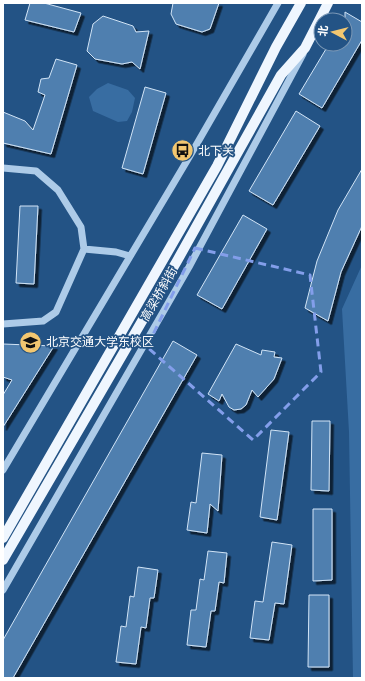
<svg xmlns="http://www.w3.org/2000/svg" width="365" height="681" viewBox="0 0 365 681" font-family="'Alegreya Sans','Noto Sans SC',sans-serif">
	<defs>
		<filter id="shadow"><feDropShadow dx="3.5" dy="3.5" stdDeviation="0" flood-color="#0009"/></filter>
	</defs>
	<rect width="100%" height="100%" fill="#235385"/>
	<path fill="#386da2" d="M108,83L128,90L135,98L132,112L127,121L118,122L93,111L89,97L97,89Z
		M362,265V678H353L349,432L342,309Z"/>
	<path fill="#507faf" stroke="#d1e4f6" filter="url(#shadow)" d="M30,3H44L81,13L74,32L25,20Z
		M173,3H219L210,29L202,32L176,24L171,14Z
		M345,12L362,22V40L322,108L299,94L329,44H345Z
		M103,16L133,26L136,32L149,31L140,69L132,62L122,64L95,59L87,51L93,24Z
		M56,59L77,65L51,154L3,143V112L25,121L33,130L45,95L38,92L41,79L49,78Z
		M145,87L166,93L143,174L122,168Z
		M296,111L320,126L273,205L249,191Z
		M362,169V226L341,272L328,321L305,308L317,261L338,210Z
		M20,206H38L34,284L16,283Z
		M243,215L267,229L222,309L197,295Z
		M173,341L197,355L13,678H3V640Z
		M3,344L54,346L3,427V395L12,380L3,377Z
		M236,344L261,355L262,350L275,352L274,357L282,358L274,379L258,397L252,390L246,405L241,409L234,410L229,407L222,394L219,401L208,394Z
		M312,421H330L329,491L311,490Z
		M271,430L289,432L277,520L260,517Z
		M202,453L222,455L218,511L210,504L207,533L187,530L191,502L196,503Z
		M313,509H332V580L313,581Z
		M272,542L292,545L284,604L275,603L269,640L250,638L255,601L263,602Z
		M208,551L227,553L224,583L219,582L215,611H211L206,647L187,645L191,610H196L200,579L204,580Z
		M138,567L158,570L154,598H150L146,628L141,627L136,664L116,662L121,626L126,627L130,596L134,597Z
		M309,595H329V667H308Z"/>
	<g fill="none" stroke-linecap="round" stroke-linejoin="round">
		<path stroke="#adcbe8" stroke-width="7" d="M3,168L36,171L58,190L81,227L84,249L56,312L43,321L3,324
			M84,249L116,252L130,256
			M3,470L191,154L278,3
			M3,590L189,267L303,54"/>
		<path stroke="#eff6fe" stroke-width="10" d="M3,538L217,166L276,47L301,3
			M3,560L177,261L281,75L305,48L328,3"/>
	</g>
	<path fill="none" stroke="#839eea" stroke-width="3" stroke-dasharray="8 5" stroke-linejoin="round" d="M195,248L310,275L321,372L253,440L147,347Z"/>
	<defs>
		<symbol id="bus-disc" viewBox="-11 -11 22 22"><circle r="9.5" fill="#f3c770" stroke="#235385"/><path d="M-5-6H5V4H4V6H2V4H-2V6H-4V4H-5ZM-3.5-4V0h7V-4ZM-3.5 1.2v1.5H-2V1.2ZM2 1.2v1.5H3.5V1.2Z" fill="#111"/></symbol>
		<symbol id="university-disc" viewBox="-11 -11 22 22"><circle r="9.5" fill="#f3c770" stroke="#235385"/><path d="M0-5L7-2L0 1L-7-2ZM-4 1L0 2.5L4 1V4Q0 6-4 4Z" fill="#111"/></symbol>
	</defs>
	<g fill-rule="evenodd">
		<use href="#bus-disc" x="170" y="138" width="25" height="25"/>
		<use href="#university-disc" x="18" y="330" width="25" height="25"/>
	</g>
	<g text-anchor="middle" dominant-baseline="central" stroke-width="3.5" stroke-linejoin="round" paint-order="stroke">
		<g font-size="12" fill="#fff" stroke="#235385" text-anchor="start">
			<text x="198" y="151">北下关</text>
			<text x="46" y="342">北京交通大学东校区</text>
		</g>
		<g font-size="12" fill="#fff" stroke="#235385">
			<text transform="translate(159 294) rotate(-60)">高梁桥斜街</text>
		</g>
	</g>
	<rect width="365" height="681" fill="none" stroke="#ffffff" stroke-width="8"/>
	<g transform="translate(333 32) rotate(277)"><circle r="19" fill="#235385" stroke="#7b98b6"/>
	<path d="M0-3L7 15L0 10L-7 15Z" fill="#f3c770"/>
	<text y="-6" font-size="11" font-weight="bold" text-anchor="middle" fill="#ffffff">北</text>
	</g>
</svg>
